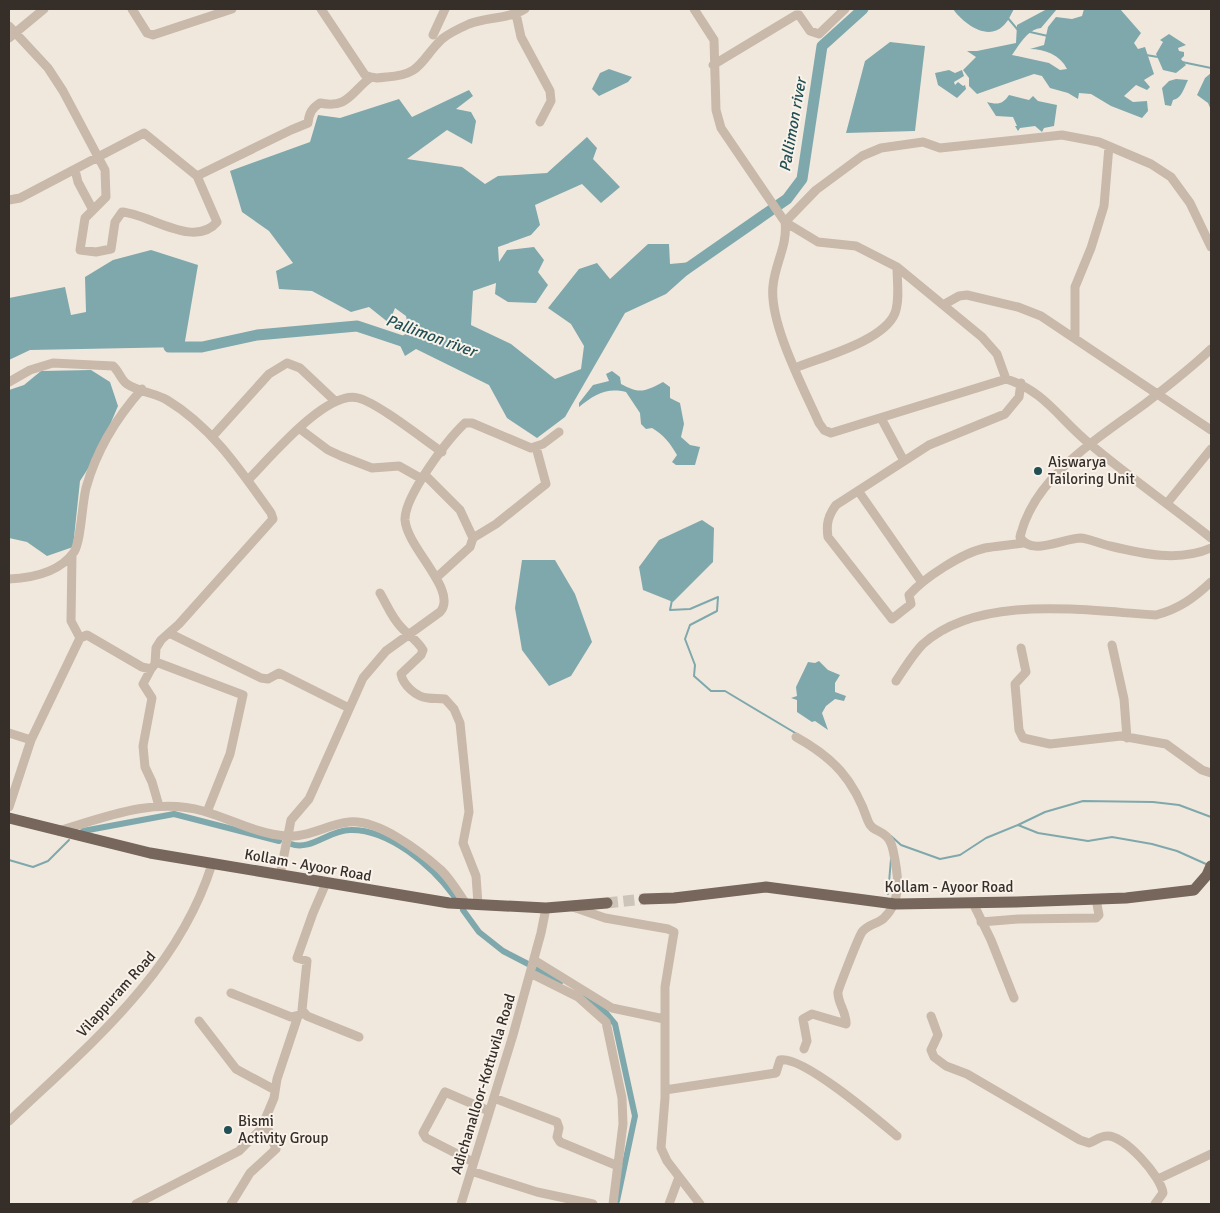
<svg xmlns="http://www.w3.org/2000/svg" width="1220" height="1213" viewBox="0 0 1220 1213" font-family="Signika,sans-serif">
	<rect width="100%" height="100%" fill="#f1e8dd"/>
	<path fill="#7ea8ac" d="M953,9H1014C1011,14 1008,22 1003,26C987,42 962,22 953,9Z
		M1047,9H1057L1041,28C1028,29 1019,45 1012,55L1049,63L1060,70L1067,69C1060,55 1045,49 1030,49L1044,45L1048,27L1056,17L1072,19L1082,16L1084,9H1120L1141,33L1134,43L1138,49L1145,47L1154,74L1144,80L1150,87L1147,90L1136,85L1124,96L1133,102L1147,101L1148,111L1142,118L1111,106L1091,94L1079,93L1078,99L1068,93L1050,88L1042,76L1034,74L977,94L969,86V78L963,70L976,57L967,51H977L1016,43L1017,25Z
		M1169,34L1186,45L1178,48L1179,51L1184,52V56L1181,59L1186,65L1176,73L1163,70L1156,54L1163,42L1160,40Z
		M890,42L925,46L915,131L846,133L865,61Z
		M609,69L632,77L628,82L599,96L592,89L600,73Z
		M949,70L955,73L962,70L964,76L954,82L955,85L958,82L963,86L965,85L966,89L957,98L938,85L935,73Z
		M1211,73V110L1208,103L1197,95L1205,78Z
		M1176,79L1188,80C1184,88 1182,98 1173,100L1171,106L1165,105L1162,88L1169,81Z
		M469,90L473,96L456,109L471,112L476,121L472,144L447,130L407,159L462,167L485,184L498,176L547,173L587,137L597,148L593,159L620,187L601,203L582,184L535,205L540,225L531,235L498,247L499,262L507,250L534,247L544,260L538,272L548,285L536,303L508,302L495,294L496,283L473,291L471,325L511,344L555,379L581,369L584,346L571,324L548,308L579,269L597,263L610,279L648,244H669L670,264L703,261L666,294L625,313L565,417L537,438L507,418L489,385L416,349L405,356L397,339L409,332L406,316L395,308L389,323L369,307L351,312L312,291L279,289L276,271L293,263L269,231L242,212L230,171L310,142L318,115L340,118L399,99L412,117Z
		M1009,95L1029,100L1033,96L1038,101L1057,105L1054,126L1044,128L1042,132L1035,126L1020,128L1018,131L1015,126H1017L1013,117L996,116L987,102C998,105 1003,104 1009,95Z
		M151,250L198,265L184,347L30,350L9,360V298L65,287L71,315L86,312L85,277L113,260Z
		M91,370L110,382L118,406L98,453L80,481L73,547L47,556L27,542L9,538V390L24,385L41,371Z
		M612,371L620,377L621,384C640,394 644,392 663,382L670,387V398L680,403L684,424L681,437L690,445L700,447L695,465H676L672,462L677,455C670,443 664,435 652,428L646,429L641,424L640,413L626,392C606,387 594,395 579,407V403L593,385L609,381L606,374Z
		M702,520L714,528L713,562L673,602L643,590L639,567L659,540Z
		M522,560H555L575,594L592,642L571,676L549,686L522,650L515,608Z
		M819,661L828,670L840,675L835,683V692L846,696L844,701L835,699L826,706L822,713L828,730L815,721L812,722L797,712V700L791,698L797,696L796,687L808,662L815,663Z"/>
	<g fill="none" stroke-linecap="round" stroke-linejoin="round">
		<path stroke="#7ea8ac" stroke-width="2" d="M1007,17L1018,30
			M1030,32L1048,36
			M1146,55L1158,57
			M1182,62L1211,68
			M672,600L670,610L690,609L718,597L717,611L690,625L685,639L695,665L694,676L711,691H725L797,734
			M1018,825L1045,812L1083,801L1153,802L1179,805L1211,817
			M891,836L901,845L940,859L960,855L986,838L1018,825L1038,833L1088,841L1112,837L1152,844L1177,851L1206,864
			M9,860L33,867L48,861L69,840
			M888,894L891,859"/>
		<path stroke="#7ea8ac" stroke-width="6" d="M83,831L174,814L279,841
			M291,844C311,851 329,830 350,830C389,829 432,866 454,896
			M463,910L479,932L503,951L561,981
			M578,992L606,1013L615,1024L635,1116L617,1201"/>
		<path stroke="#7ea8ac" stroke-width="11" d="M685,270L787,199L802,179L822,46L863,9
			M169,347H202L257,335L357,326L411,344"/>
		<path stroke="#ccc3b9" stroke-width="11" stroke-dasharray="11 5.5" stroke-linecap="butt" d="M607,903L644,899"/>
		<path stroke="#c8b9aa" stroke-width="9" d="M132,9L147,33L153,35L232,9
			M321,9L365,75C372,79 379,78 387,77C422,75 420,60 442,39C449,33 460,28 469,24C486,17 509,19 525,9
			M694,9L714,40L716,110L721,128L785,222C788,245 775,263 773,286C769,323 803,387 819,423L824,430L831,433L1006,379C1044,390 1061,421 1090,444C1129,477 1171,506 1211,538
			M516,14L521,37L550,91L551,101L540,122
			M9,26L48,68L63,91L105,170L106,197L85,218L80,250L96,252L111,249L115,222L122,212C150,214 194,249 217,222L197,176L144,133L98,157L20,198L9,200
			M433,35L445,9
			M9,38L44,9
			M713,65L796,15H799L810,31L819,34L845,9
			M75,170L78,182L93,210
			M197,176L291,130L308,123C309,113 312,108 320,103C348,109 351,92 370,78
			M943,305L959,296L967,295L1018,307L1041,316L1211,430
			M1075,338V287L1091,248L1104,206L1109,146
			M1211,349C1191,368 1168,386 1146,403C1099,438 1034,476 1020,537C1031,557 1063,538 1081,538C1090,539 1101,544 1110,546C1143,554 1179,562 1211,548
			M795,368C822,357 884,341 895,313C900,299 897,282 897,267
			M1006,379L997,354L982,337L897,267L856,246L818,242L785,222L816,190L862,156L881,148L923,142L940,148L1062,135L1099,142L1151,164L1171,177L1190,203L1211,247
			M9,382L30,370L53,363L113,366C119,371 121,380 127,384C139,392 155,393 167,400C212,427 241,471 271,513L273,519L179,624L161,640L156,648L155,664L151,669L142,667L87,635L80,638L31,740L9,807
			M1021,383L1019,397L1005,414L929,445L836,505C828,516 826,524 828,537L892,619L911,604L909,595C924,578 962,553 985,548C997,546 1011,545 1023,543
			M881,418L904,461
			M300,429L328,450L341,456L372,468L399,466L422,479
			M212,437L269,374L287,363L300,368L335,401
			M425,475L460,510L473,538L470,547L436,578
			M248,480C270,458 326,390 358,398C378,403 423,439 442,452
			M859,492L921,581
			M1168,502L1211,449
			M473,538L496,524L546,484L536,447
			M72,555L71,621L80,638
			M9,579C32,578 59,573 74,552C81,541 82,504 86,488C96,452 117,417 142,389
			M380,593C387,605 392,618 401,627C409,636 417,640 423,650L421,655L401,674C403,685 416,697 428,698C434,699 439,698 445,699L454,709L460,723L469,812L463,843L476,876L478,904
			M169,633L261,678L268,679L279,673L349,708
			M1112,645L1124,699L1127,738
			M1021,648L1026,672L1015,684L1019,730L1023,738L1050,744L1121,736L1166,744L1202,770L1211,773
			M156,662L243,695L230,754L207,812
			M151,669L143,684L152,698L143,746L145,767L152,782L159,806
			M896,681C904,669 913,654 923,644C980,593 1086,611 1156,615C1179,609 1194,598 1211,582
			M9,733L31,740
			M796,737C834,758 854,780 868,821C873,835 888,827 893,850C898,873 903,900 884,918C878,924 868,924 862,932C859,936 839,987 838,992C837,1002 847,1013 846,1024L812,1014L803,1019L807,1041L804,1049
			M59,831C105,817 154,797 203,811C231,819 257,834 286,836C308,838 328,824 349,822C378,819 420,851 441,870C451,880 458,892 466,904
			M280,875L291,820L309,799L363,678L386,651L440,612C459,591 407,548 405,520C404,497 447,440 465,423H472L531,448L543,444L559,432
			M326,883L313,913L297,958L307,961L302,1010L307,1016L359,1037
			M973,903L991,940L1014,998
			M570,906L605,918L668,929L674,932L665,987V1098L661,1148L667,1161L700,1204
			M981,922L1019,919L1096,918L1099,915L1096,899
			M534,960L612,1008L664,1019
			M530,973L578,997L606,1022L622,1098L623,1124L613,1204
			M231,993L291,1017L303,1014
			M931,1016L938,1035L931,1050L934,1057L946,1066L967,1074L1080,1140L1089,1143C1095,1141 1100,1136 1107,1136C1124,1135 1161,1176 1163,1193L1155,1204
			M199,1021L236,1069L275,1090
			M665,1090L776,1073L780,1060C802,1055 878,1120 897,1136
			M494,1098L557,1122L559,1128L557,1137L560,1142L618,1166
			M9,1121C89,1045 178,973 212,864
			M473,1162L426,1138L423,1133L445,1092L489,1111
			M471,1171L537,1192L593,1204
			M1158,1179L1211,1154
			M136,1204L239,1151L261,1129L274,1098L277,1079L298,1016
			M231,1204L250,1173L276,1149L265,1122
			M461,1204L513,1035L541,933L546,908
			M669,1204L679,1177"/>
		<path stroke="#77665b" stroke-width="11" d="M9,818L150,853L449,903L546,908L607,903
			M644,899L674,898L766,887L895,904L1016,902L1126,898L1194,890L1207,875L1211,866"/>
	</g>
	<g fill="#214f54" stroke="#f8f2ea" stroke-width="2">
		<circle cx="1038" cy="471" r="5"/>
		<circle cx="228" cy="1130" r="5"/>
	</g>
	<g text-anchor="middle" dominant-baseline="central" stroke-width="4" stroke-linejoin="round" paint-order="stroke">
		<g font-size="15" fill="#362e29" stroke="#f8f2ea" text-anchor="start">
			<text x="1048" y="462">Aiswarya<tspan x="1048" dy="17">Tailoring Unit</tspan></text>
			<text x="238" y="1121">Bismi<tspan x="238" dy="17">Activity Group</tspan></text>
		</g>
		<g font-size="15" fill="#362e29" stroke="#f8f2ea">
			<text transform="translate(308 865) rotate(10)">Kollam - Ayoor Road</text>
			<text x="949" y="887">Kollam - Ayoor Road</text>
			<text transform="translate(116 994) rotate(-48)">Vilappuram Road</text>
			<text transform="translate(483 1084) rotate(-73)">Adichanalloor-Kottuvila Road</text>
		</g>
		<g font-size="16" font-style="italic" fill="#214f54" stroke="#f8f2ea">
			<text transform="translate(793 125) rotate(-80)">Pallimon river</text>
			<text transform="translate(431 336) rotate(20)">Pallimon river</text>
		</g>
	</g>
	<rect width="1220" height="1213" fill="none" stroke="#362e29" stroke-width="20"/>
</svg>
